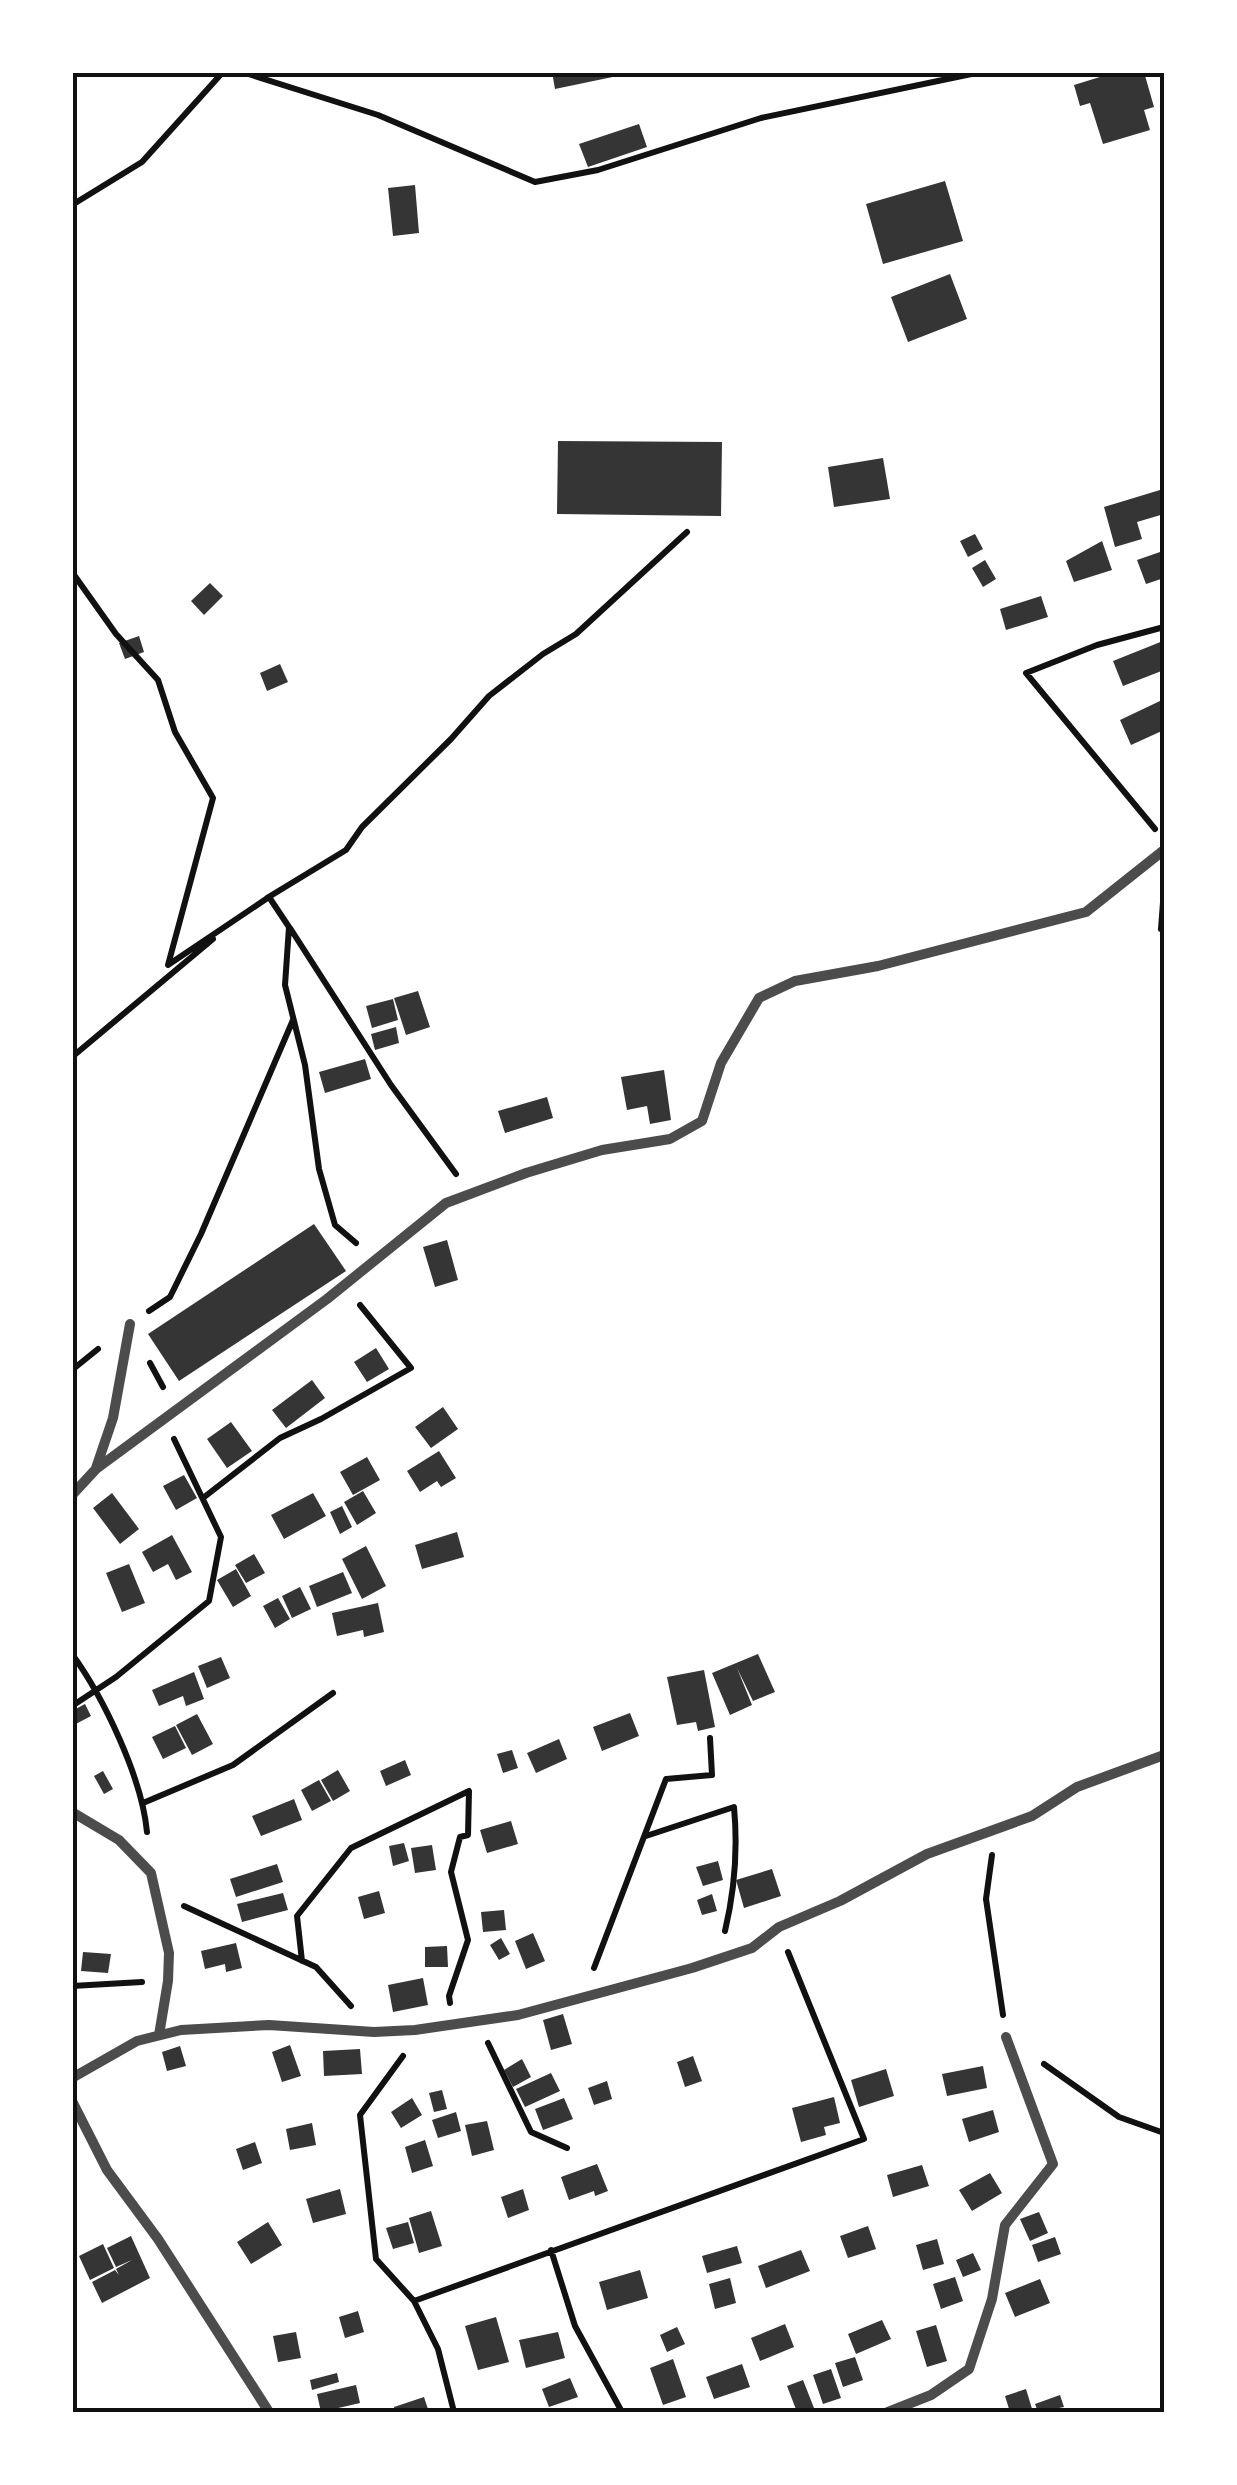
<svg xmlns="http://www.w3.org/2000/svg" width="1237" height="2485" viewBox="0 0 1237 2485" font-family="'Fira Sans Condensed',sans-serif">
	<rect width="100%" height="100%" fill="#fff"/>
	<path fill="#353535" d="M552,72H627V74L555,89Z
		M1116,72H1144L1154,107L1144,110L1150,130L1103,144L1090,103L1080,106L1074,85Z
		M639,124L647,147L588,167L579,144Z
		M945,181L963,241L883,264L866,204Z
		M415,185L419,233L393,236L388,188Z
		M950,274L967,319L908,342L891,297Z
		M558,441L722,442L721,516L557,514Z
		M883,458L890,499L834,507L828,467Z
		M1160,490L1164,514L1137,522L1142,539L1115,547L1104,507Z
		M975,534L983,549L968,557L960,541Z
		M1102,541L1112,570L1074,582L1066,561Z
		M1160,552L1164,578L1146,584L1137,560Z
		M985,560L996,579L983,587L972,568Z
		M210,583L223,596L204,615L191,601Z
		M1041,596L1048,617L1006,630L1000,609Z
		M139,636L144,652L125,659L119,643Z
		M1163,641L1164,670L1123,686L1113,661Z
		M280,664L288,682L267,691L260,673Z
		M1160,701L1164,711V730L1131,745L1120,720Z
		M418,991L430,1027L406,1035L394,998Z
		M393,999L398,1020L372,1028L366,1006Z
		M396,1027L399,1043L375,1050L371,1034Z
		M365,1059L371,1079L325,1093L319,1072Z
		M664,1070L671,1120L650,1124L647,1106L627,1110L621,1077Z
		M547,1097L553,1118L505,1133L498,1111Z
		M314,1224L346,1271L179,1381L148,1334Z
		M447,1240L458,1280L435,1287L423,1247Z
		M376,1348L389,1369L367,1382L354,1362Z
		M312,1380L325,1398L286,1428L272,1410Z
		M443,1407L458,1429L431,1448L415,1427Z
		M231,1422L252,1451L227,1468L207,1439Z
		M439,1451L456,1478L441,1487L437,1481L420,1492L407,1471Z
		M367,1457L380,1480L353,1495L340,1472Z
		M184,1475L197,1498L176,1510L163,1486Z
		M363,1491L376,1513L357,1525L344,1502Z
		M112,1493L139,1529L120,1544L93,1508Z
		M313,1493L326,1516L284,1539L271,1515Z
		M342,1506L352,1527L340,1534L330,1512Z
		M457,1532L464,1557L422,1569L415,1545Z
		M172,1535L192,1572L176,1580L168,1564L153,1572L142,1552Z
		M366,1546L386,1586L362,1599L342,1559Z
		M254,1554L265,1573L246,1583L235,1565Z
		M129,1564L145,1603L122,1612L106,1573Z
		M236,1569L251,1596L233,1607L217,1580Z
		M343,1572L352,1593L317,1607L309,1586Z
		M300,1587L311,1609L292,1618L282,1596Z
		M278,1598L290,1619L275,1628L263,1606Z
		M378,1603L384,1632L364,1637L363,1630L337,1636L332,1613Z
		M758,1654L775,1692L753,1701L737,1668L752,1705L730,1715L712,1673Z
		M221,1657L230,1678L207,1688L198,1666Z
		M704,1670L715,1727L698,1731L696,1722L677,1725L667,1677Z
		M194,1672L204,1699L186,1706L183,1696L159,1706L152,1690Z
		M85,1704L91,1716L72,1726V1711Z
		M630,1713L639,1736L602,1751L593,1727Z
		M197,1714L213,1744L192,1755L176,1725Z
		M175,1726L186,1748L163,1759L152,1737Z
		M559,1739L567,1759L536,1773L527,1753Z
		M512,1750L518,1768L503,1773L497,1754Z
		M405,1760L411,1775L386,1786L380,1771Z
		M338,1770L350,1791L333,1801L321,1780Z
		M103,1771L113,1789L104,1794L94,1776Z
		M319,1780L331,1801L312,1811L301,1790Z
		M294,1799L302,1820L261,1836L252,1816Z
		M511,1821L518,1844L487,1853L480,1830Z
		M404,1843L409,1861L393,1866L389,1846Z
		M432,1845L436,1870L415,1873L411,1848Z
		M718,1861L723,1880L703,1886L696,1867Z
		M277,1864L283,1882L236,1897L230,1879Z
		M772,1869L781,1896L744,1908L736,1880Z
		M379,1891L385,1913L364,1919L358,1897Z
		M283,1893L288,1910L242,1922L237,1904Z
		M712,1894L717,1911L702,1915L697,1900Z
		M504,1910L506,1930L483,1932L481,1912Z
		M533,1933L545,1961L526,1969L515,1941Z
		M501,1938L510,1954L499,1960L490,1945Z
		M236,1943L242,1968L226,1972L225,1964L205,1969L201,1951Z
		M447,1946L448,1967H425V1947Z
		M83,1952L111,1954L108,1973L81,1971Z
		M423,1978L428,2005L393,2012L388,1985Z
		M563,2014L572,2044L551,2050L543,2020Z
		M290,2045L301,2076L282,2082L272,2052Z
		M180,2046L186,2066L167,2071L162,2052Z
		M360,2049L362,2074L324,2076L323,2051Z
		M693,2056L702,2081L685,2087L677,2062Z
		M522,2059L531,2077L513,2087L504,2070Z
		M983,2066L987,2088L947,2096L942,2074Z
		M886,2069L894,2096L859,2107L851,2080Z
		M551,2073L560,2091L525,2107L516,2089Z
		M607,2081L612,2099L594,2105L588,2088Z
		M442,2090L447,2109L434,2112L429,2093Z
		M834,2097L840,2123L824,2127L826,2135L801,2142L792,2108Z
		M412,2098L422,2115L401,2128L391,2112Z
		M564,2098L573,2119L543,2130L535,2109Z
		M993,2110L999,2132L969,2142L962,2119Z
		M456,2112L461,2131L438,2138L432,2120Z
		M487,2121L494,2150L472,2156L465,2125Z
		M312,2123L316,2145L290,2150L286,2129Z
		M425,2140L433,2166L412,2173L405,2147Z
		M255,2142L262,2163L243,2170L236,2149Z
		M597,2164L608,2191L595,2196L594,2191L569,2200L561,2177Z
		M922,2165L929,2186L893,2197L887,2175Z
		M990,2173L1002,2193L972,2211L959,2190Z
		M340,2189L346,2214L313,2223L306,2199Z
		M523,2189L529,2210L508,2218L501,2197Z
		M431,2211L442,2246L419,2253L409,2218Z
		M1039,2212L1048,2233L1030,2241L1020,2219Z
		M268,2222L282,2245L251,2264L237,2242Z
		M408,2222L414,2243L393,2249L386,2228Z
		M868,2226L876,2249L848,2258L840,2236Z
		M131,2236L150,2278L102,2303L92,2282L115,2270L119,2275L116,2269L132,2260L116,2267L107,2248Z
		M1055,2237L1061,2254L1038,2262L1032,2245Z
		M937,2239L944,2264L923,2270L916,2245Z
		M103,2244L114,2268L90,2280L79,2256Z
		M737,2246L742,2263L707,2273L702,2256Z
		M801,2250L810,2271L766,2288L758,2266Z
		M973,2253L981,2270L963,2277L956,2260Z
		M640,2270L648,2298L607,2310L599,2282Z
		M955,2277L963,2301L941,2309L933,2284Z
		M730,2278L736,2303L715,2309L709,2284Z
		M1040,2279L1050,2303L1015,2317L1005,2293Z
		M358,2311L364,2332L345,2338L339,2317Z
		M496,2317L509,2362L478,2370L465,2326Z
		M882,2320L891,2339L856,2354L848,2334Z
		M785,2324L794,2347L760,2361L751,2338Z
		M936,2325L947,2361L927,2367L916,2331Z
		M677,2327L685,2344L667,2352L660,2335Z
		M296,2332L301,2358L278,2362L273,2336Z
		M558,2332L565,2358L526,2368L519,2340Z
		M855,2357L863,2380L843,2387L835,2363Z
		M673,2359L686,2397L663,2405L650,2368Z
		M742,2364L750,2387L714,2399L706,2377Z
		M831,2369L841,2398L823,2404L813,2375Z
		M337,2373L339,2382L312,2390L310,2380Z
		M570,2378L578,2397L549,2407L542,2389Z
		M803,2380L814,2408L797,2412L787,2386Z
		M356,2385L360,2403L321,2412L317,2394Z
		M1026,2389L1033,2412H1010L1005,2396Z
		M1060,2395L1064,2407L1038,2412L1035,2404Z
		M424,2397L429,2412H395L394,2407Z"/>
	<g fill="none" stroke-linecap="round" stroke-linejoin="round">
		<path stroke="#111" stroke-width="6" d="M242,72L378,115L535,182L598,170L761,118L981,72
			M72,205L142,162L223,72
			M72,572L116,634L158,680L175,732L213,798L168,965L269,897L289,927L285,985L305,1065L319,1169L335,1225L356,1243
			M1155,829L1026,673L1097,645L1164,627
			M1164,889L1161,929L1164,928
			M267,898L346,850L362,827L451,739L489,696L543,654L576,634L687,532
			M290,928L391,1085L456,1174
			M72,1057L213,939
			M149,1311L170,1297L201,1234L293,1020
			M150,1363L163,1387
			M72,1370L98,1349
			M203,1498L280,1438L321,1419L411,1368L360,1305
			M72,1654C104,1698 142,1778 147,1832
			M72,1706L116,1677L209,1601L221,1537L174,1439
			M143,1803L233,1765L333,1693
			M646,1836L734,1807C738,1850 735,1889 725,1931
			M992,1855L986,1899L1003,2015
			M184,1906L316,1967L351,2006
			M302,1961L297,1916L351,1848L469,1791L468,1835L460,1837L451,1872L468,1940L449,1996L450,2003
			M594,1968L666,1779L712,1775L710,1738
			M72,1986L142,1982
			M488,2043L531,2132L567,2148
			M403,2056L360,2115L376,2259L414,2301L438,2349L454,2412
			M1044,2064L1119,2117L1164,2133
			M551,2250L575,2326L622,2412
			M414,2301L864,2139L788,1952"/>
		<path stroke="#4c4c4c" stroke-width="10" d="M96,1468L113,1418L130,1324
			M72,1495L96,1469L327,1299L446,1203L526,1173L602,1150L670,1139L702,1121L721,1063L759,998L795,981L878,966L1086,912L1164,850
			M72,1812L119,1840L151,1873L169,1953L168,1981L159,2035
			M72,2078L137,2041L181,2030L269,2025L374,2032L415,2030L518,2015L692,1968L752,1948L779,1927L840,1901L927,1854L1032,1816L1077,1787L1164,1755
			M72,2101L107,2170L158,2239L269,2412
			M888,2412L931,2395L969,2369L992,2299L1005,2225L1053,2164L1006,2037"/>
	</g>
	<rect width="1237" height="2485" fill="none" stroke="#ffffff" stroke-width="150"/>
	<rect x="75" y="75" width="1087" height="2335" fill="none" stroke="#111" stroke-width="4"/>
</svg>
